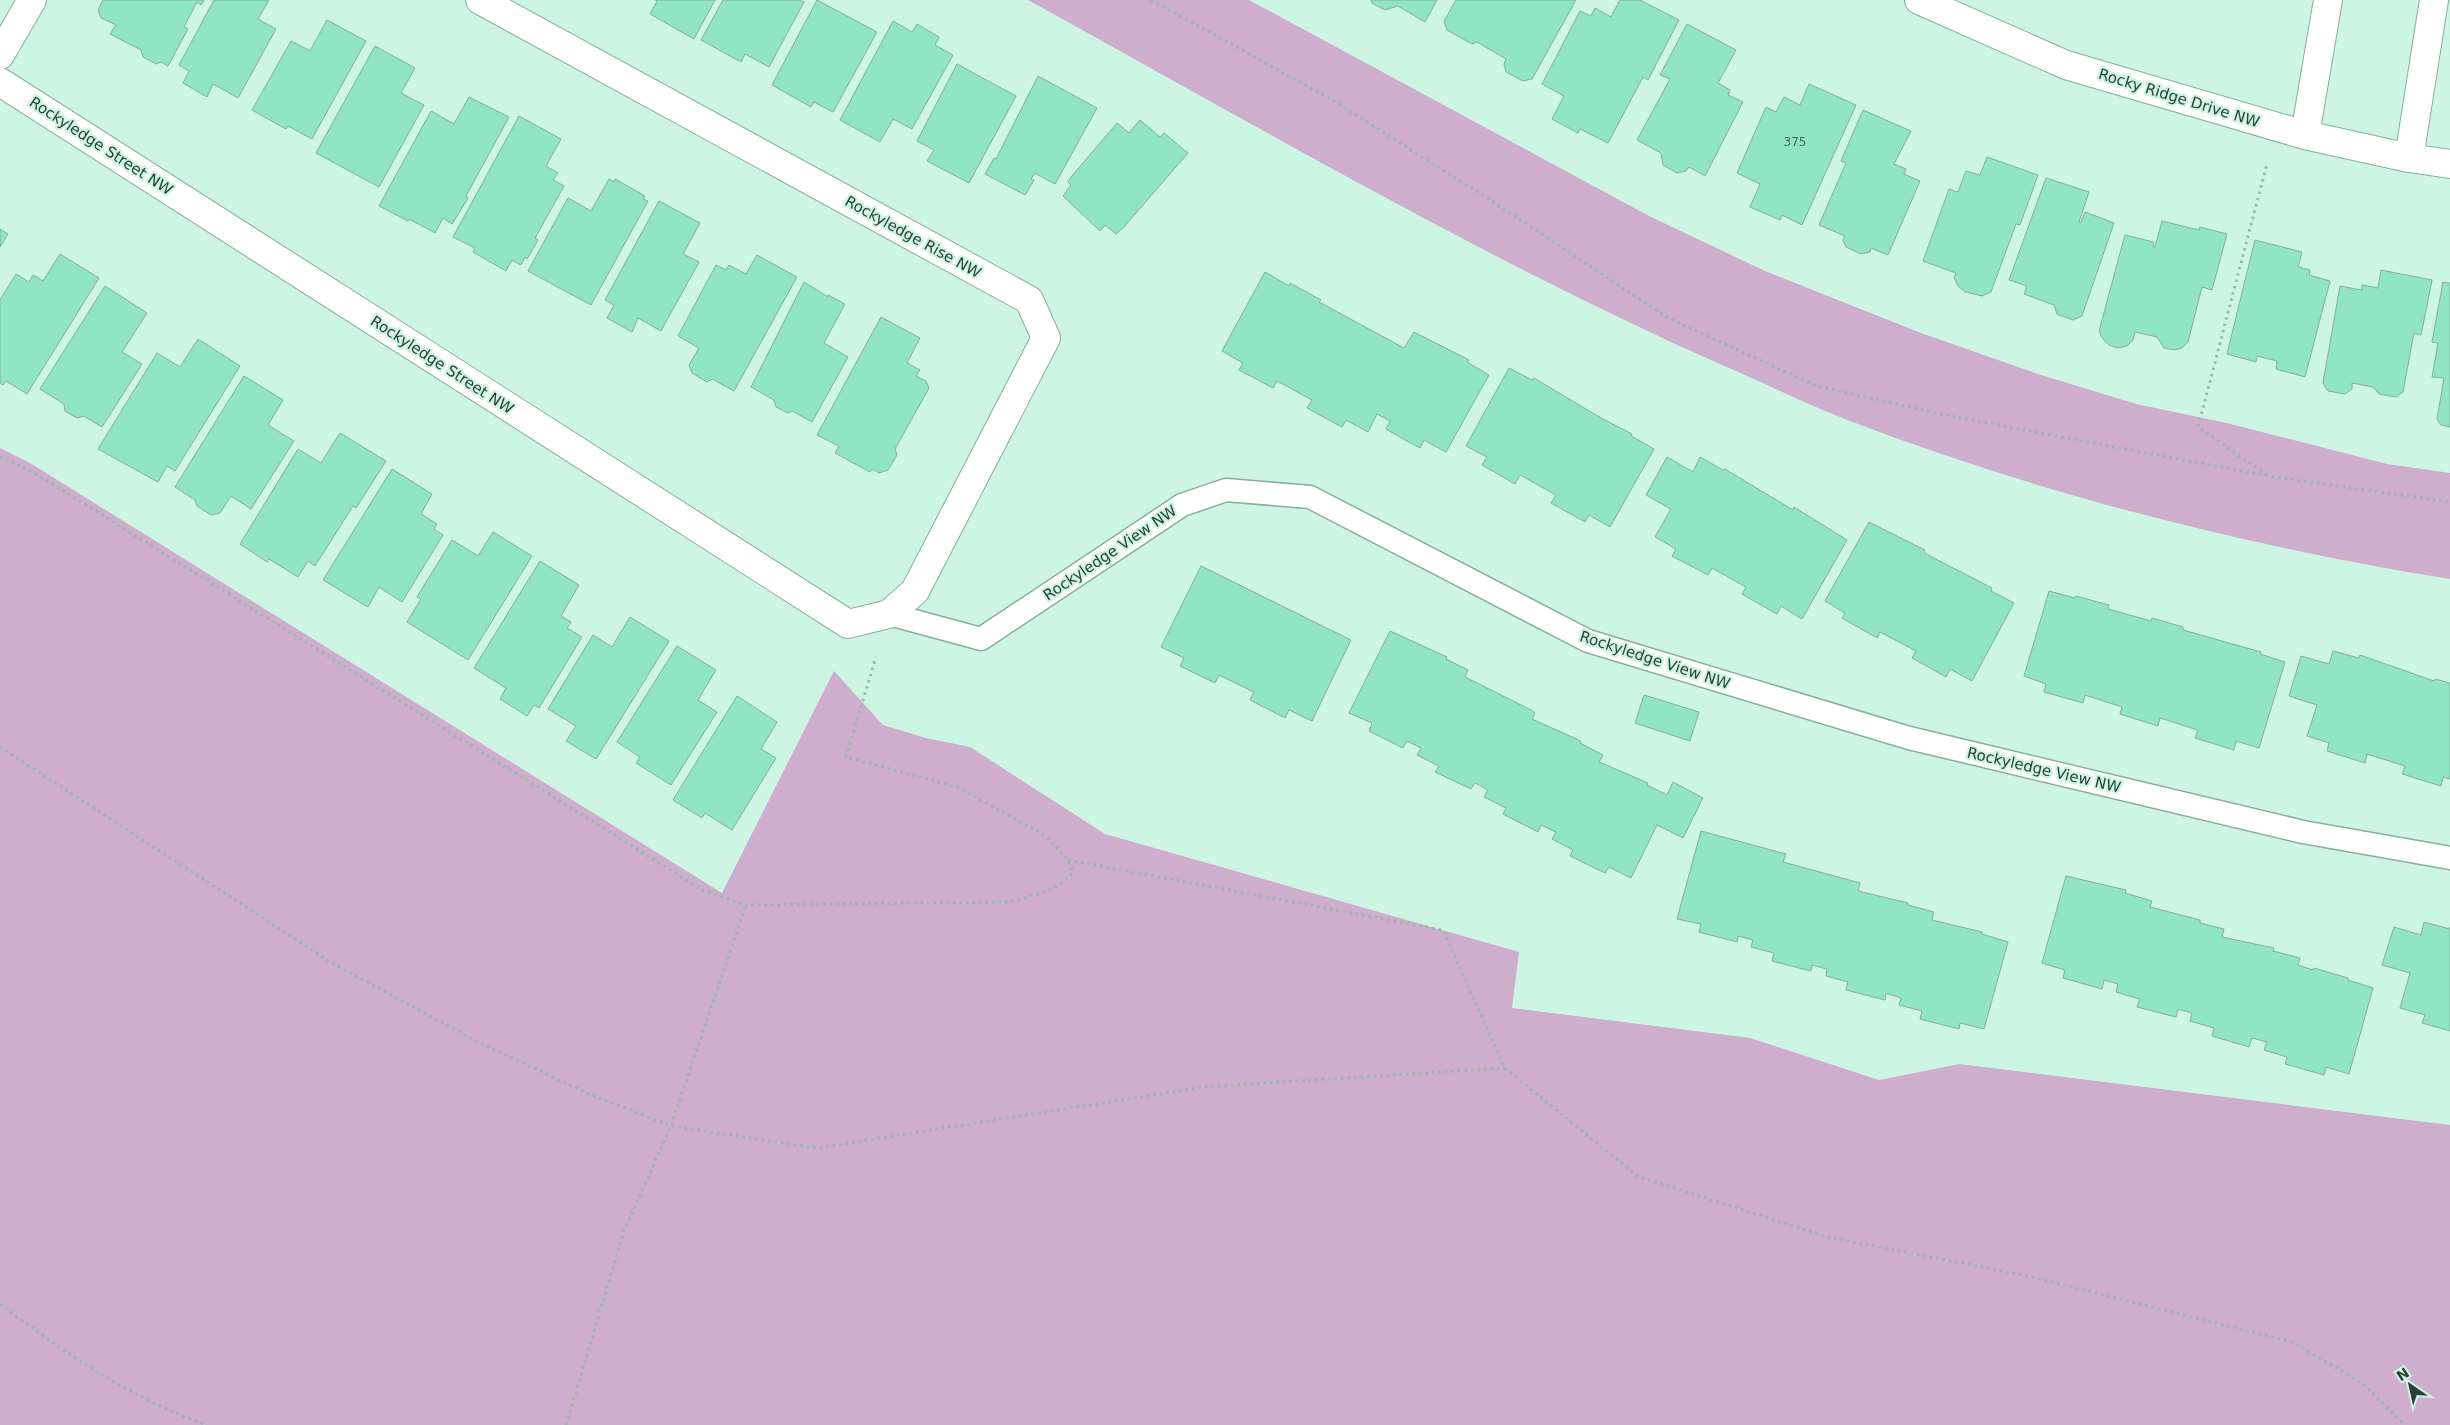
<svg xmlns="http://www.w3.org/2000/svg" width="2450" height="1425" viewBox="0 0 2450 1425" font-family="'DejaVu Sans',sans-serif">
	<rect width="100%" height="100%" fill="#ccf5e4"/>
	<path fill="#cfadcc" d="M1028,0H1249L1649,216L1765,271L1921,333L2038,374L2136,404L2227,423L2387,464L2450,473V579C2246,546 2044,495 1850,421C1807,405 1765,383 1722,365C1483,259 1257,126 1028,0Z
		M0,448L30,463L722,893L834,671L883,725L926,738L970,747L1105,834L1519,952L1512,1008L1750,1038L1879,1080L1959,1064L2450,1125V1425H0Z"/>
	<path fill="#8fe5c5" stroke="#85ad9d" d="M103,0H204L201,5L197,2L184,27L188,29L168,66L161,62L156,64L143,57L141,50L110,34L116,25L101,18L98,10Z
		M214,0H269L258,19L276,29L238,98L213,84L207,97L183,83L189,71L179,65Z
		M655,0H715L694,39L650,14L657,1Z
		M723,0H799L804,2L769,67L745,54L741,62L701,40Z
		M817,0L877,32L833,112L814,102L811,107L772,85Z
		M1371,0H1437L1425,22L1398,6L1385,10L1372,3Z
		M1456,0H1576L1532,79L1523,81L1506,72L1504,64L1506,59L1477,42L1472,44L1447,30L1444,21Z
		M1620,0H1640L1679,20L1648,80L1643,77L1608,143L1580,129L1578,133L1552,119L1564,96L1542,84L1580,11L1591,16L1595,8L1611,17Z
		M327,20L366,41L312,139L288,126L286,129L252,110L291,41L310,51Z
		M893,21L912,32L917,24L939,37L935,45L953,55L912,129L893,119L880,142L840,120Z
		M1687,24L1736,50L1718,83L1730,90L1728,95L1743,102L1705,176L1689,167L1686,171L1677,173L1663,165L1661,153L1637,140L1670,79L1660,75Z
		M375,46L415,68L401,93L424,105L379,187L316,153Z
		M957,64L1016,96L969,183L927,161L934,150L917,141Z
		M1038,76L1097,108L1055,184L1035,173L1031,179L1034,180L1025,195L985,174L994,158L996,159Z
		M1809,84L1856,105L1802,225L1782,215L1780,220L1750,207L1760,184L1737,173L1766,107L1776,112L1784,97L1800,105Z
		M469,97L509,117L466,196L468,198L452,224L443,218L435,233L409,219L408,221L379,206L431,111L454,124Z
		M1863,110L1911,131L1894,164L1906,169L1904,174L1920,181L1888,255L1871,248L1870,252L1861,254L1846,247L1843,240L1845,236L1819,225L1846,163L1841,161Z
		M519,116L561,139L546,166L558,173L553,180L564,186L535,238L538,240L527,259L525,257L521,265L512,260L506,271L473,252L475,248L453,237Z
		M1140,120L1160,137L1164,133L1188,153L1123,228L1116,234L1105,225L1100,231L1063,196L1071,185L1068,182L1071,177L1117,123L1129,133Z
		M1987,157L2038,175L2020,225L2016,224L1991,292L1982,296L1965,292L1958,286L1954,278L1956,273L1923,261L1949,189L1958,192L1966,171L1980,175Z
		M2046,178L2089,192L2079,222H2081L2085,212L2114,223L2082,316L2073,320L2057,314L2054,305L2024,294L2027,286L2009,280Z
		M609,179L614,182L615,179L645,196L643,199L648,201L591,305L528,271L568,198L591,211Z
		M659,201L700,223L683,254L699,262L661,331L638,318L632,332L607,318L614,305L605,300Z
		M2162,221L2199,230L2200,227L2227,234L2212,290L2202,287L2188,342L2182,348L2175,350L2164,348L2157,337L2135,332L2133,340L2127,346L2118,348L2109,345L2103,339L2099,331L2125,235L2154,242L2153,247H2155Z
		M0,229L8,234L0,247Z
		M2255,240L2302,252L2298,267L2310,270L2309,275L2330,281L2305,377L2276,369L2277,361L2257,356L2256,362L2227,354Z
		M60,254L99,278L27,394L6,381L3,385L0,383V300L16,274L29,282L33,275L43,281Z
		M757,255L797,277L734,391L712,379L707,382L692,373L689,365L699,348L678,336L716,265L726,270L729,265L746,274Z
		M2381,270L2432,280L2421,335L2414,333L2403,392L2396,397L2379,394L2373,387L2352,383V389L2345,394L2328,391L2323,383L2340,286L2362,290V285L2378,288Z
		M1265,272L1289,286L1290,283L1321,300L1319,302L1404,348L1414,332L1469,360L1467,362L1489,375L1446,452L1424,440L1420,448L1405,440L1386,429L1390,421L1377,414L1368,432L1346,420L1342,427L1307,408L1312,400L1277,381L1273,388L1239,370L1243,363L1222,351Z
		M804,282L828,297V295L845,304L824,343L848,357L812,422L792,411L788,413L776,407L774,400L751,387Z
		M2443,282L2450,283V427L2441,425L2437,419L2444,378L2432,377L2438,343L2432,342Z
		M105,286L147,313L122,352L142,364L102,427L84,416L77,418L65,411L64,404L40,389Z
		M881,317L920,338L907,363L920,370L916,376L926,381L929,388L895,449L897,455L888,470L879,473L872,469L870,472L835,453L839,446L817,435Z
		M198,339L240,366L175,471L167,466L158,482L98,449L157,353L180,367Z
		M1509,368L1532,380L1534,378L1601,418L1632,434L1631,436L1654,449L1610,527L1589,515L1585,522L1551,503L1556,495L1520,475L1515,484L1482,465L1487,457L1466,446Z
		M244,376L283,400L268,425L294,441L251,509L231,496L220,513L211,515L197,506L195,500L175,487Z
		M340,433L386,461L356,508L353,506L315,566L308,561L298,577L269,559L267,562L240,544L298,449L321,463Z
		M1667,457L1693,472L1700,457L1723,470L1725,469L1793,510L1794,507L1847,540L1802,619L1781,606L1777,614L1742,594L1746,587L1712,568L1708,575L1672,556L1676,549L1655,537L1671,509L1646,495Z
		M392,469L432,494L421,514L437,524L434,529L443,535L402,602L379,587L368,607L323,580Z
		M1869,522L1925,550L1924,553L1992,588L1991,591L2014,603L1972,681L1950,669L1946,677L1912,658L1916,651L1880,632L1877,638L1842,618L1845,613L1825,601Z
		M493,532L532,556L468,660L407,622L421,599L417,597L452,540L478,556Z
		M540,561L579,585L561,616L571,622L567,628L582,637L539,708L534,705L527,716L500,699L506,688L474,668Z
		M1201,566L1351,640L1312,721L1289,710L1285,718L1250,700L1254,692L1219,675L1215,683L1180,666L1184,658L1161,647Z
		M2049,591L2075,598L2076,596L2109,605L2108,609L2151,621L2152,618L2183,627V630L2261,652L2260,654L2285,662L2259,748L2236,741L2234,750L2195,738L2198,730L2160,718L2158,726L2120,714L2122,707L2085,695L2083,703L2044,692L2046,684L2024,676Z
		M630,617L669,641L596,759L566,741L576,726L548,709L593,635L612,647Z
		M1390,631L1447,657L1446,659L1468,670L1465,677L1531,710L1535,713L1532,719L1581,741L1580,743L1603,755L1599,762L1648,783L1647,785L1667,795L1673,782L1703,798L1683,838L1657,825L1631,878L1609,867L1605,873L1570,856L1573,850L1552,839L1556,832L1541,825L1538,832L1503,814L1506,808L1484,797L1488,790L1475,783L1471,789L1435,772L1439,766L1417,755L1421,748L1407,741L1403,748L1369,731L1372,723L1349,713Z
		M677,646L716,670L698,700L717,712L671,785L636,763L640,757L617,742Z
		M2333,651L2359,658L2360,655L2434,681L2435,679L2450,683V779L2443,777L2441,786L2402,774L2405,766L2367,754L2365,763L2327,751L2329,743L2307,736L2317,705L2289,696L2301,656L2329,664Z
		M1644,695L1699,712L1690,741L1635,723Z
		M737,696L777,722L761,749L776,758L732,830L705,813L702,818L673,800Z
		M1701,831L1786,854L1783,862L1860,883L1858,891L1908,903V905L1934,912L1932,920L1982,932V934L2008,942L1984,1029L1960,1023L1959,1029L1920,1019L1922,1011L1899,1005L1901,998L1886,993L1885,1000L1846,990L1848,982L1826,976L1827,969L1812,965L1811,971L1772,961L1774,953L1751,947L1753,940L1738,936L1737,942L1699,932L1701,924L1677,919Z
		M2066,876L2126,890L2125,893L2152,901L2150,907L2200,920V923L2224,929L2222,937L2274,948L2273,951L2300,958L2298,965L2313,970L2314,968L2348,978V980L2373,988L2349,1074L2326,1067L2324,1075L2285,1064L2287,1057L2264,1050L2267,1042L2252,1038L2249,1047L2212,1036L2214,1028L2190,1021L2192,1013L2178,1009L2176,1017L2137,1007L2140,999L2116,992L2118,984L2104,980L2102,989L2063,978L2065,970L2042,963Z
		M2424,922L2450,929V927V1031L2422,1023L2425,1015L2400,1008L2410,973L2382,965L2394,927L2421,935Z"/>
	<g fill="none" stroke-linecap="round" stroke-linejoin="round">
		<defs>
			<path id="lane" d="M889,614L981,639L1182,505L1226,490L1310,497L1588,641L1909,738L2303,832L2450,858"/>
			<path id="street" d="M1919,0L2066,65L2305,135L2409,158L2450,164
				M0,55L32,0
				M0,82L848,624L889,614L915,591L1046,338L1029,300L480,0
				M2305,135L2328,0
				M2409,158L2434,0"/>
		</defs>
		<use href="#lane" stroke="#87af9f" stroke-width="25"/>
		<use href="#street" stroke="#87af9f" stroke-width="30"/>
		<path stroke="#99baac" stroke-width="3" stroke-dasharray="2.5 4" stroke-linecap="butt" d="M1151,0L1331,99L1512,214L1668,318L1817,386L1940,414L2269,476L2450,502
			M0,456L43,478L704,891L746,905L1009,902C1032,896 1058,891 1073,872L1068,860L1046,836L957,787L846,757L876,657
			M2267,475L2198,427L2267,164
			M0,747L332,963L480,1043L587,1093L671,1126L817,1148L1204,1087L1505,1068
			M1068,860L1443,930L1505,1068L1637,1176L1828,1237L2028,1276L2292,1342L2363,1384L2405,1425
			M0,1304C64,1352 131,1399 207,1425
			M566,1425L624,1231L671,1126L746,905"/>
		<use href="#lane" stroke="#fff" stroke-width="22"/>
		<use href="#street" stroke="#fff" stroke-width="28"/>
	</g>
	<g text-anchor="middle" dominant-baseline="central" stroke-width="4.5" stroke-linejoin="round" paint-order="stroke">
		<g font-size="12" fill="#46685b">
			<text x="1795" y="142">375</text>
		</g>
		<g font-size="15" fill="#2e3f38" stroke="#ccf5e4">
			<text transform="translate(2179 98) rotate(17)">Rocky Ridge Drive NW</text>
			<text transform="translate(101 146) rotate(33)">Rockyledge Street NW</text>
			<text transform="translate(913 237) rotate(29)">Rockyledge Rise NW</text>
			<text transform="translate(442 365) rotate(33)">Rockyledge Street NW</text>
			<text transform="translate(1110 553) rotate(-34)">Rockyledge View NW</text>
			<text transform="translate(1655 660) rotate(18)">Rockyledge View NW</text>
			<text transform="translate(2044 770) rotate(13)">Rockyledge View NW</text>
		</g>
	</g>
	<g transform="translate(2410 1385) rotate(326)" stroke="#ccf5e4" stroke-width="4" paint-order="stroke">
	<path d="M0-4L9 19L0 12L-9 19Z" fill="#2e3f38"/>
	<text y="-8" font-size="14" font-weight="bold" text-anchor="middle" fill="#2e3f38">N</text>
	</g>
</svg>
